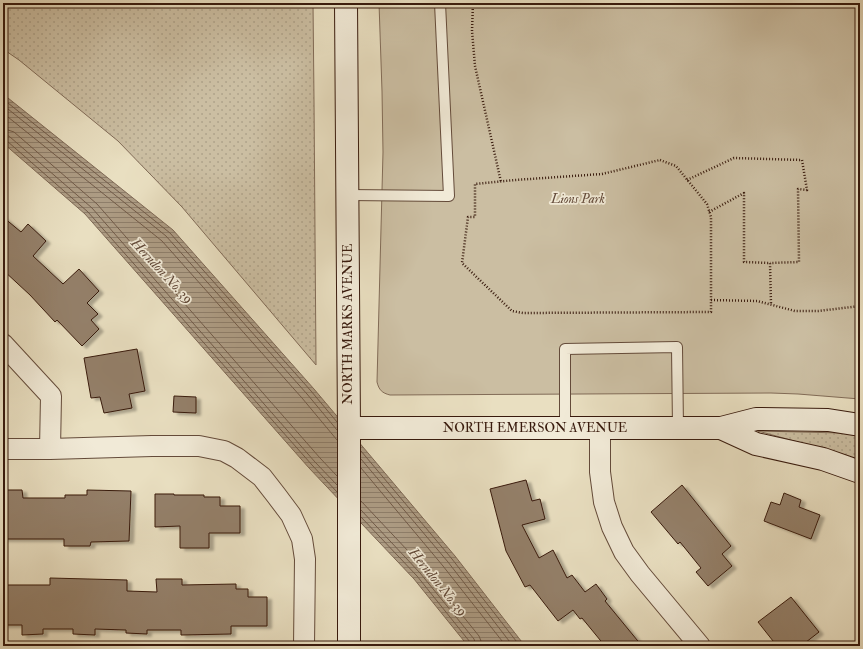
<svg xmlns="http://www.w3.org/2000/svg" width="863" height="649" viewBox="0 0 863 649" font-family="'IM FELL Double Pica',serif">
	<defs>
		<pattern id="grass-dots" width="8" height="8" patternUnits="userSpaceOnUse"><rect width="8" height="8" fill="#cbbea2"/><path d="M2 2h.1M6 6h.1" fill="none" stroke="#afa38a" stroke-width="1.8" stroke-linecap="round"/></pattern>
		<pattern id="water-rules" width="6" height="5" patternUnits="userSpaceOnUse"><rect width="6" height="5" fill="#ad9c84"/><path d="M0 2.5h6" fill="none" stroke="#8e7e6a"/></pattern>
		<filter id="shadow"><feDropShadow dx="4.5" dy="2.5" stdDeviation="1" flood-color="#0004"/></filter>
	</defs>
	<rect width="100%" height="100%" fill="#e9dfc1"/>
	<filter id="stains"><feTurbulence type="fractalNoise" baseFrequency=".005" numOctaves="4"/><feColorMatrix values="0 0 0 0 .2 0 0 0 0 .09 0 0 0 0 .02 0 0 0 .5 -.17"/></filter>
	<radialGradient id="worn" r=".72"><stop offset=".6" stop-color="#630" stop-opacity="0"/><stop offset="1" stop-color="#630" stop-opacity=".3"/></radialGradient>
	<path fill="url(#grass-dots)" stroke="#826c58" d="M3,3H313L314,100L316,365L182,207L118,141L19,60L3,49Z
		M758,431L842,433L860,436V462L845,455Z"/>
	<path fill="#cbbea2" stroke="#826c58" d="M379,3H860V399L798,394L771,393L390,395C382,393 379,390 377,382L383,152L382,91Z"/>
	<path fill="url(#water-rules)" stroke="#7e6854" d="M3,94L173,230L314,389L455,556L525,646H468L414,579L309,468L85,214L3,143Z"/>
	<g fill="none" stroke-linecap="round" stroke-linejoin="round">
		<path stroke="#725b48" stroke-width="1" d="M3,99L170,233L311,391L337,422
			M3,105L166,236L307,394L337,430
			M3,113L162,241L302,398L337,440
			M3,129L8,130L14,132L97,204L320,458L337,476
			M3,135H7L10,137L92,208L315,462L337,485
			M3,140L7,141L88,212L312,465L337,492
			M361,451L452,559L520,646
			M361,459L448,562L513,646
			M361,468L443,566L506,646
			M361,501L425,569L479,636L481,641L482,646
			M361,510L420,573L474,639L476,646
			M361,517L417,576L470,642L471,646"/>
	</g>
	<path fill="#94806b" stroke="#381a0d" filter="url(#shadow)" d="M3,217L21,232L28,224L46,241L33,256L63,284L79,269L99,291L87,303L98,314L91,320L99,329L82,346L57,320L55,322L30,295L3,270Z
		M137,349L145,391L129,394L132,408L104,413L100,397L91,398L84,358Z
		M174,396L196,397V413L173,412Z
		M526,480L532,501L540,499L545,519L522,525L539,558L553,550L567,578L572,575L585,592L596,584L607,599L605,601L642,646H605L582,618L580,619L573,610L558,621L530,585L525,587L506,551L490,489Z
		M682,485L731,546L722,554L732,566L708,586L696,572L701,568L680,542L678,544L651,512Z
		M3,490H22L23,498H65V495H87V490L131,491L129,541L91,542L90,546H64V539H3Z
		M784,493L801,500L799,507L820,515L811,539L764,521L771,502L780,505Z
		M155,494H174V495H204V497H220V506H240V533H209V548H180V526L155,527Z
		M50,578L127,580V591L157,592L156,579H182V585L236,584V589H248V597H267V626H231V634L181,635V630H147V634L126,633V630L95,629V635L73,634V629H43V634L22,635V625H3V585H50Z
		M791,597L819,632L801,646H777L758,622Z"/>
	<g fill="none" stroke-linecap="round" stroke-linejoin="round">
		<defs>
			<path id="lane" d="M348,195L449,196L440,3
				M565,428V349L677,347L678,428"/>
			<path id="street" d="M3,344L51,396L50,449
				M600,428V472L604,502L612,527L624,552L640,574L700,646
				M3,449H50L152,446H199L224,451L237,458L262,477L276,495L291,515L302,539L305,559L304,646"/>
			<path id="secondary" d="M346,3L349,428V646
				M349,428H721L756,419L828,420L860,425
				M721,428L756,444L823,459L860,472"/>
		</defs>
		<use href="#lane" stroke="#644b3a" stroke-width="12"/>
		<use href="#street" stroke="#644b3a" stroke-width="22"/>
		<use href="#secondary" stroke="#381a0d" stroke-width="24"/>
		<path stroke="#381a0d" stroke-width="2.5" stroke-dasharray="1 2" stroke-linecap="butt" d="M473,3L472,31L475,66L501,182
			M660,160L676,166L707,204L711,217V312L523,313L512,311L462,263L468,217H475V184L515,180L602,174Z
			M687,180L734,158L802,160L807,190L798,189L799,262L770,263
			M709,212L744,193V262L770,263L771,305
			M711,300L757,301L795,311H818L860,306"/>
		<use href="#lane" stroke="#f1ead7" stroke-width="10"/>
		<use href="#street" stroke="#f1ead7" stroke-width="20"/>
		<use href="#secondary" stroke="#f1ead7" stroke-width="22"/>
	</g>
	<g text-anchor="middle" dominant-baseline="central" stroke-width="3.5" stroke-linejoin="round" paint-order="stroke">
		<g font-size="13" font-style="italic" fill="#644b3a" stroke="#f1ead7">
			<text x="578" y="199">Lions Park</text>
		</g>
		<g font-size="13" fill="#381a0d" stroke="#f1ead7">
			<text transform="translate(348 324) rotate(-90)">NORTH MARKS AVENUE</text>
			<text x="535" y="428">NORTH EMERSON AVENUE</text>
		</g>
		<g font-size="14" font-style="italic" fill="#614837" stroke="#f1ead7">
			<text transform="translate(162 271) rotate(47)">Herndon No. 39</text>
			<text transform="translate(438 582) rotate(51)">Herndon No. 39</text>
		</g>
	</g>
	<rect width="863" height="649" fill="none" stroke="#e9dfc1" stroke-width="16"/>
	<rect x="4" y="4" width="855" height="641" fill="none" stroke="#381a0d" stroke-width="2"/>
	<rect x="8" y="8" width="847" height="633" fill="none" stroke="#381a0d"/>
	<rect width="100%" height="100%" filter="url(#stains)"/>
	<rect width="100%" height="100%" fill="url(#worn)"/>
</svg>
